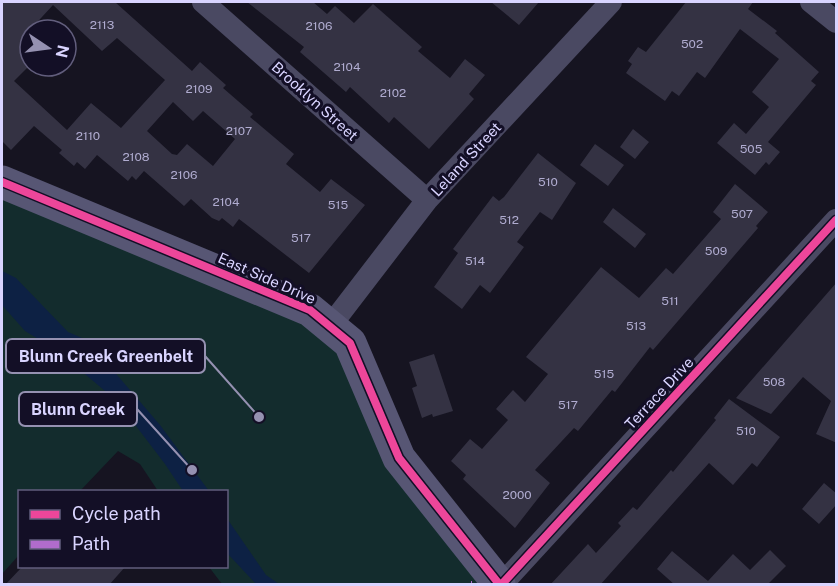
<svg xmlns="http://www.w3.org/2000/svg" width="838" height="586" viewBox="0 0 838 586" font-family="'Public Sans',sans-serif">
	<rect width="100%" height="100%" fill="#161421"/>
	<path fill="#132c2d" d="M2,194L320,330L342,348L483,584H222L209,567L226,566V492L158,491L140,464L118,451L80,491L20,492L19,555L2,574Z"/>
	<path fill="#0d2144" d="M2,271L16,278L68,332L87,340L160,425L209,491H183L165,464L117,401L55,349L25,331L2,305Z
		M226,517L266,575L279,584H256L227,553Z"/>
	<path fill="#343243" fill-rule="evenodd" d="M2,2H115L192,71L200,62L226,85L223,88L253,114L250,117L294,154L286,164L320,192L331,179L365,205L309,273L239,219L233,227L222,218L219,221L212,218L191,199L184,206L144,171L136,180L132,176L128,181L97,155L85,169L77,162L74,166L59,153L62,150L34,126L11,150L2,141ZM53,5L102,51L117,38L165,80L121,128L91,103L67,130L14,81L30,65V30ZM173,102L193,121L203,111L235,139L213,166L187,144L177,155L172,154L147,131Z
		M247,2H313L327,14L335,6L354,23L373,4L422,47L418,51L450,78L465,59L485,75L469,94L474,99L429,149L394,117L389,123L350,87L346,92L300,52L304,47Z
		M491,2H539L519,25Z
		M686,2H753L748,9L777,31L775,33L819,72L811,81L816,85L768,142L780,152L769,165L766,162L755,175L717,143L734,123L746,134L769,107L752,92L779,59L740,29L705,78L697,72L679,96L672,91L665,101L626,73L632,64L628,61L638,47L646,52Z
		M633,129L649,142L635,159L620,147Z
		M595,144L624,165L608,186L580,165Z
		M538,153L576,183L552,220L540,212L517,242L524,247L490,293L480,285L462,309L434,287L458,253L453,249L493,196L499,201L504,197Z
		M735,184L768,212L756,226L758,228L653,350L650,347L615,392L612,390L578,431L574,428L535,470L550,483L515,528L463,479L466,475L451,461L470,439L482,449L508,420L496,409L513,390L525,402L548,374L526,357L601,267L639,298L666,268L673,274L721,219L713,212Z
		M613,208L646,234L635,248L603,222Z
		M837,282V443L816,434L831,401L803,377L771,414L736,398Z
		M434,354L453,411L433,417L432,414L422,418L412,388L417,386L409,362Z
		M729,399L780,437L757,467L752,463L733,485L709,463L600,585H550L588,544L596,553L621,526L618,523L633,507L637,510L671,470L673,472L716,420L714,418Z
		M824,483L837,494V504L819,524L802,509Z
		M770,550L786,566L767,585H675L657,569L672,551L708,581L733,554L750,570Z
		M22,567H125L109,585H5Z"/>
	<g fill="none" stroke-linecap="round" stroke-linejoin="round">
		<path stroke="#4a4962" stroke-width="22" d="M203,2L427,200
			M811,2L836,22
			M331,325L427,200L611,2
			M502,584L836,220"/>
		<path stroke="#575674" stroke-width="33" d="M2,182L310,310L350,343L399,458L499,584"/>
		<path stroke="#b06ccc" stroke-width="6" stroke-dasharray="12 6" stroke-linecap="butt" d="M471,584H472"/>
		<defs>
			<path id="cycleway" d="M2,182L310,310L350,343L399,458L499,584
				M502,584L836,220"/>
		</defs>
		<use href="#cycleway" stroke="#130f26" stroke-width="11"/>
		<use href="#cycleway" stroke="#ed469a" stroke-width="8"/>
	</g>
	<g text-anchor="middle" dominant-baseline="central" stroke-width="6" stroke-linejoin="round" paint-order="stroke">
		<g font-size="12" fill="#b0acd0">
			<text x="102" y="25">2113</text>
			<text x="319" y="26">2106</text>
			<text x="692" y="44">502</text>
			<text x="347" y="67">2104</text>
			<text x="199" y="89">2109</text>
			<text x="393" y="93">2102</text>
			<text x="239" y="131">2107</text>
			<text x="88" y="136">2110</text>
			<text x="751" y="149">505</text>
			<text x="136" y="157">2108</text>
			<text x="184" y="175">2106</text>
			<text x="548" y="182">510</text>
			<text x="226" y="202">2104</text>
			<text x="338" y="205">515</text>
			<text x="742" y="214">507</text>
			<text x="509" y="220">512</text>
			<text x="301" y="238">517</text>
			<text x="716" y="251">509</text>
			<text x="475" y="261">514</text>
			<text x="670" y="301">511</text>
			<text x="636" y="326">513</text>
			<text x="604" y="374">515</text>
			<text x="774" y="382">508</text>
			<text x="568" y="405">517</text>
			<text x="746" y="431">510</text>
			<text x="517" y="495">2000</text>
		</g>
		<g font-size="15" fill="#d9d4ff" stroke="#130f26">
			<text transform="translate(315 101) rotate(42)">Brooklyn Street</text>
			<text transform="translate(466 159) rotate(-47)">Leland Street</text>
			<text transform="translate(267 278) rotate(24)">East Side Drive</text>
			<text transform="translate(659 393) rotate(-47)">Terrace Drive</text>
		</g>
	</g>
	<path fill="none" stroke="#9591b1" stroke-width="2" d="M259 417L205 356M192 470L137 409"/>
	<g fill="#9591b1" stroke="#130f26" stroke-width="2">
		<circle cx="259" cy="417" r="6"/>
		<circle cx="192" cy="470" r="6"/>
	</g>
	<g fill="#130f26" stroke="#9591b1" stroke-width="2">
		<rect x="6" y="339" width="199" height="34" rx="6"/>
		<rect x="19" y="392" width="118" height="34" rx="6"/>
	</g>
	<g font-size="16" text-anchor="middle" font-weight="bold" fill="#d9d4ff">
		<text x="106" y="362">Blunn Creek Greenbelt</text>
		<text x="78" y="415">Blunn Creek</text>
	</g>
	<rect width="838" height="586" fill="none" stroke="#d9d4ff" stroke-width="6"/>
	<rect x="18" y="490" width="210" height="78" fill="#130f26" stroke="#625e7d" stroke-width="1.5"/>
	<rect x="30" y="510" width="30" height="9" fill="#ed469a" stroke="#625e7d" stroke-width="1.5"/>
	<text x="72" y="520" font-size="18" fill="#d9d4ff">Cycle path</text>
	<rect x="30" y="540" width="30" height="9" fill="#b06ccc" stroke="#625e7d" stroke-width="1.5"/>
	<text x="72" y="550" font-size="18" fill="#d9d4ff">Path</text>
	<g transform="translate(48 48) rotate(103)"><circle r="28" fill="#130f26" stroke="#625e7d" stroke-width="1.5"/>
	<path d="M0-4.5L10 22L0 15L-10 22Z" fill="#9591b1"/>
	<text y="-9" font-size="16" font-weight="bold" text-anchor="middle" fill="#d9d4ff">N</text>
	</g>
</svg>
